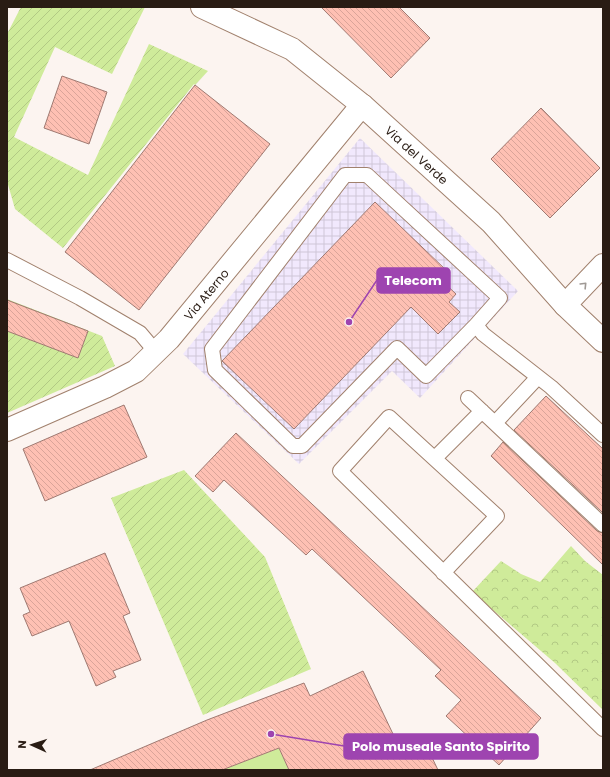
<svg xmlns="http://www.w3.org/2000/svg" width="610" height="777" viewBox="0 0 610 777" font-family="Poppins,sans-serif">
	<defs>
		<pattern id="industrial-grid" width="8" height="8" patternUnits="userSpaceOnUse"><rect width="8" height="8" fill="#f1e8fd"/><path d="M0 4h8M4 0v8" fill="none" stroke="#cfc6d8"/></pattern>
		<pattern id="forest-crowns" width="20" height="18" patternUnits="userSpaceOnUse"><rect width="20" height="18" fill="#cfeb9a"/><path d="M2 6a3 3 0 1 1 6 0M12 15a3 3 0 1 1 6 0" fill="none" stroke="#b2c984"/></pattern>
		<pattern id="garden-furrows" width="10" height="10" patternUnits="userSpaceOnUse"><rect width="10" height="10" fill="#cfeb9a"/><path d="M-1 1l2-2M0 10L10 0M9 11l2-2" fill="none" stroke="#b2c984"/></pattern>
		<pattern id="building-back-hatch" width="6" height="6" patternUnits="userSpaceOnUse"><rect width="6" height="6" fill="#fec0b3"/><path d="M-1 5l2 2M0 0l6 6M5-1l2 2" fill="none" stroke="#daa499"/></pattern>
	</defs>
	<rect width="100%" height="100%" fill="#fcf4f0"/>
	<path fill="url(#industrial-grid)" d="M360,138L518,291L420,398L392,371L299,464L183,354Z"/>
	<path fill="#cfeb9a" d="M279,748L289,770H222Z"/>
	<path fill="url(#forest-crowns)" d="M571,546L585,561L603,575V710L555,663L472,592L501,561L521,574L540,582Z"/>
	<path fill="url(#garden-furrows)" d="M21,7H145L112,74L55,47L14,137L88,175L149,44L208,71L195,85L194,84L63,248L15,209L7,181V34Z
		M7,299L102,336L115,366L7,413Z
		M184,470L265,557L311,669L203,715L111,498Z"/>
	<path fill="url(#building-back-hatch)" stroke="#9f7971" d="M321,7H399L430,38L391,78Z
		M62,76L107,92L89,144L44,128Z
		M195,85L270,144L139,310L65,252Z
		M541,108L600,168L550,218L491,159Z
		M375,202L446,270L439,278L456,294L449,302L460,312L438,334L411,307L294,429L222,361Z
		M7,300L88,331L78,358L7,331Z
		M546,396L603,449V513L514,430Z
		M124,405L147,457L45,501L23,449Z
		M236,433L541,718L499,765L446,716L461,700L435,676L441,670L312,549L306,555L224,480L213,492L195,476Z
		M503,442L597,531L603,533V565L491,456Z
		M105,553L130,613L123,616L141,660L113,671L116,677L96,686L69,621L32,636L23,615L30,612L20,588Z
		M363,671L403,755L426,745L438,770H289L279,748L222,770H90L207,720L304,683L310,696Z"/>
	<g fill="none" stroke-linecap="round" stroke-linejoin="round">
		<defs>
			<path id="service" d="M345,175H367L500,298L476,325L426,376L397,348L302,446H293L215,370L212,349Z
				M7,260L80,298L140,333L156,352
				M476,325L483,334L551,387L603,435
				M468,398L603,525
				M495,423L538,377
				M435,458L482,411
				M443,573L497,516L389,417L340,471L603,729"/>
			<g id="minor">
				<path id="s1" d="M202,7L292,49L362,105L491,222L565,305L603,341"/>
				<path d="M565,305L603,265"/>
				<path id="s2" d="M7,430L105,387L136,371L169,339L362,105"/>
			</g>
		</defs>
		<use href="#service" stroke="#a1816d" stroke-width="16"/>
		<use href="#minor" stroke="#a1816d" stroke-width="24"/>
		<use href="#service" stroke="#fff" stroke-width="14"/>
		<use href="#minor" stroke="#fff" stroke-width="22"/>
	</g>
	<defs><path id="oneway-chevron" d="M-2-3.5L2.5 0L-2 3.5" fill="none" stroke-width="1.6" stroke-linecap="round" stroke-linejoin="round"/></defs>
	<use stroke="#9f9995" href="#oneway-chevron" transform="translate(584 285) rotate(-46)"/>
	<g text-anchor="middle" dominant-baseline="central" stroke-width="3.5" stroke-linejoin="round" paint-order="stroke">
		<g font-size="12" fill="#291c14" stroke="#fcf4f0">
			<text stroke="none"><textPath href="#s1" startOffset="263">Via del Verde</textPath></text>
			<text stroke="none"><textPath href="#s2" startOffset="246">Via Aterno</textPath></text>
		</g>
	</g>
	<path fill="none" stroke="#9e44b0" stroke-width="1.5" d="M349 322L377 280M271 734L344 746"/>
	<g fill="#9e44b0" stroke="#fcf4f0" stroke-width="1.5">
		<circle cx="349" cy="322" r="4"/>
		<circle cx="271" cy="734" r="4"/>
	</g>
	<g fill="#9e44b0" stroke="#9e44b0" stroke-width="1.5">
		<rect x="377" y="268" width="73" height="25" rx="4"/>
		<rect x="344" y="734" width="194" height="25" rx="4"/>
	</g>
	<g font-size="13" text-anchor="middle" font-weight="bold" fill="#fff">
		<text x="413" y="285">Telecom</text>
		<text x="441" y="751">Polo museale Santo Spirito</text>
	</g>
	<rect width="610" height="777" fill="none" stroke="#291c14" stroke-width="16"/>
	<g transform="translate(32 745) rotate(273)" stroke="#fcf4f0" stroke-width="3" paint-order="stroke">
	<path d="M0-3L7 15L0 10L-7 15Z" fill="#291c14"/>
	<text y="-6" font-size="11" font-weight="bold" text-anchor="middle" fill="#291c14">N</text>
	</g>
</svg>
